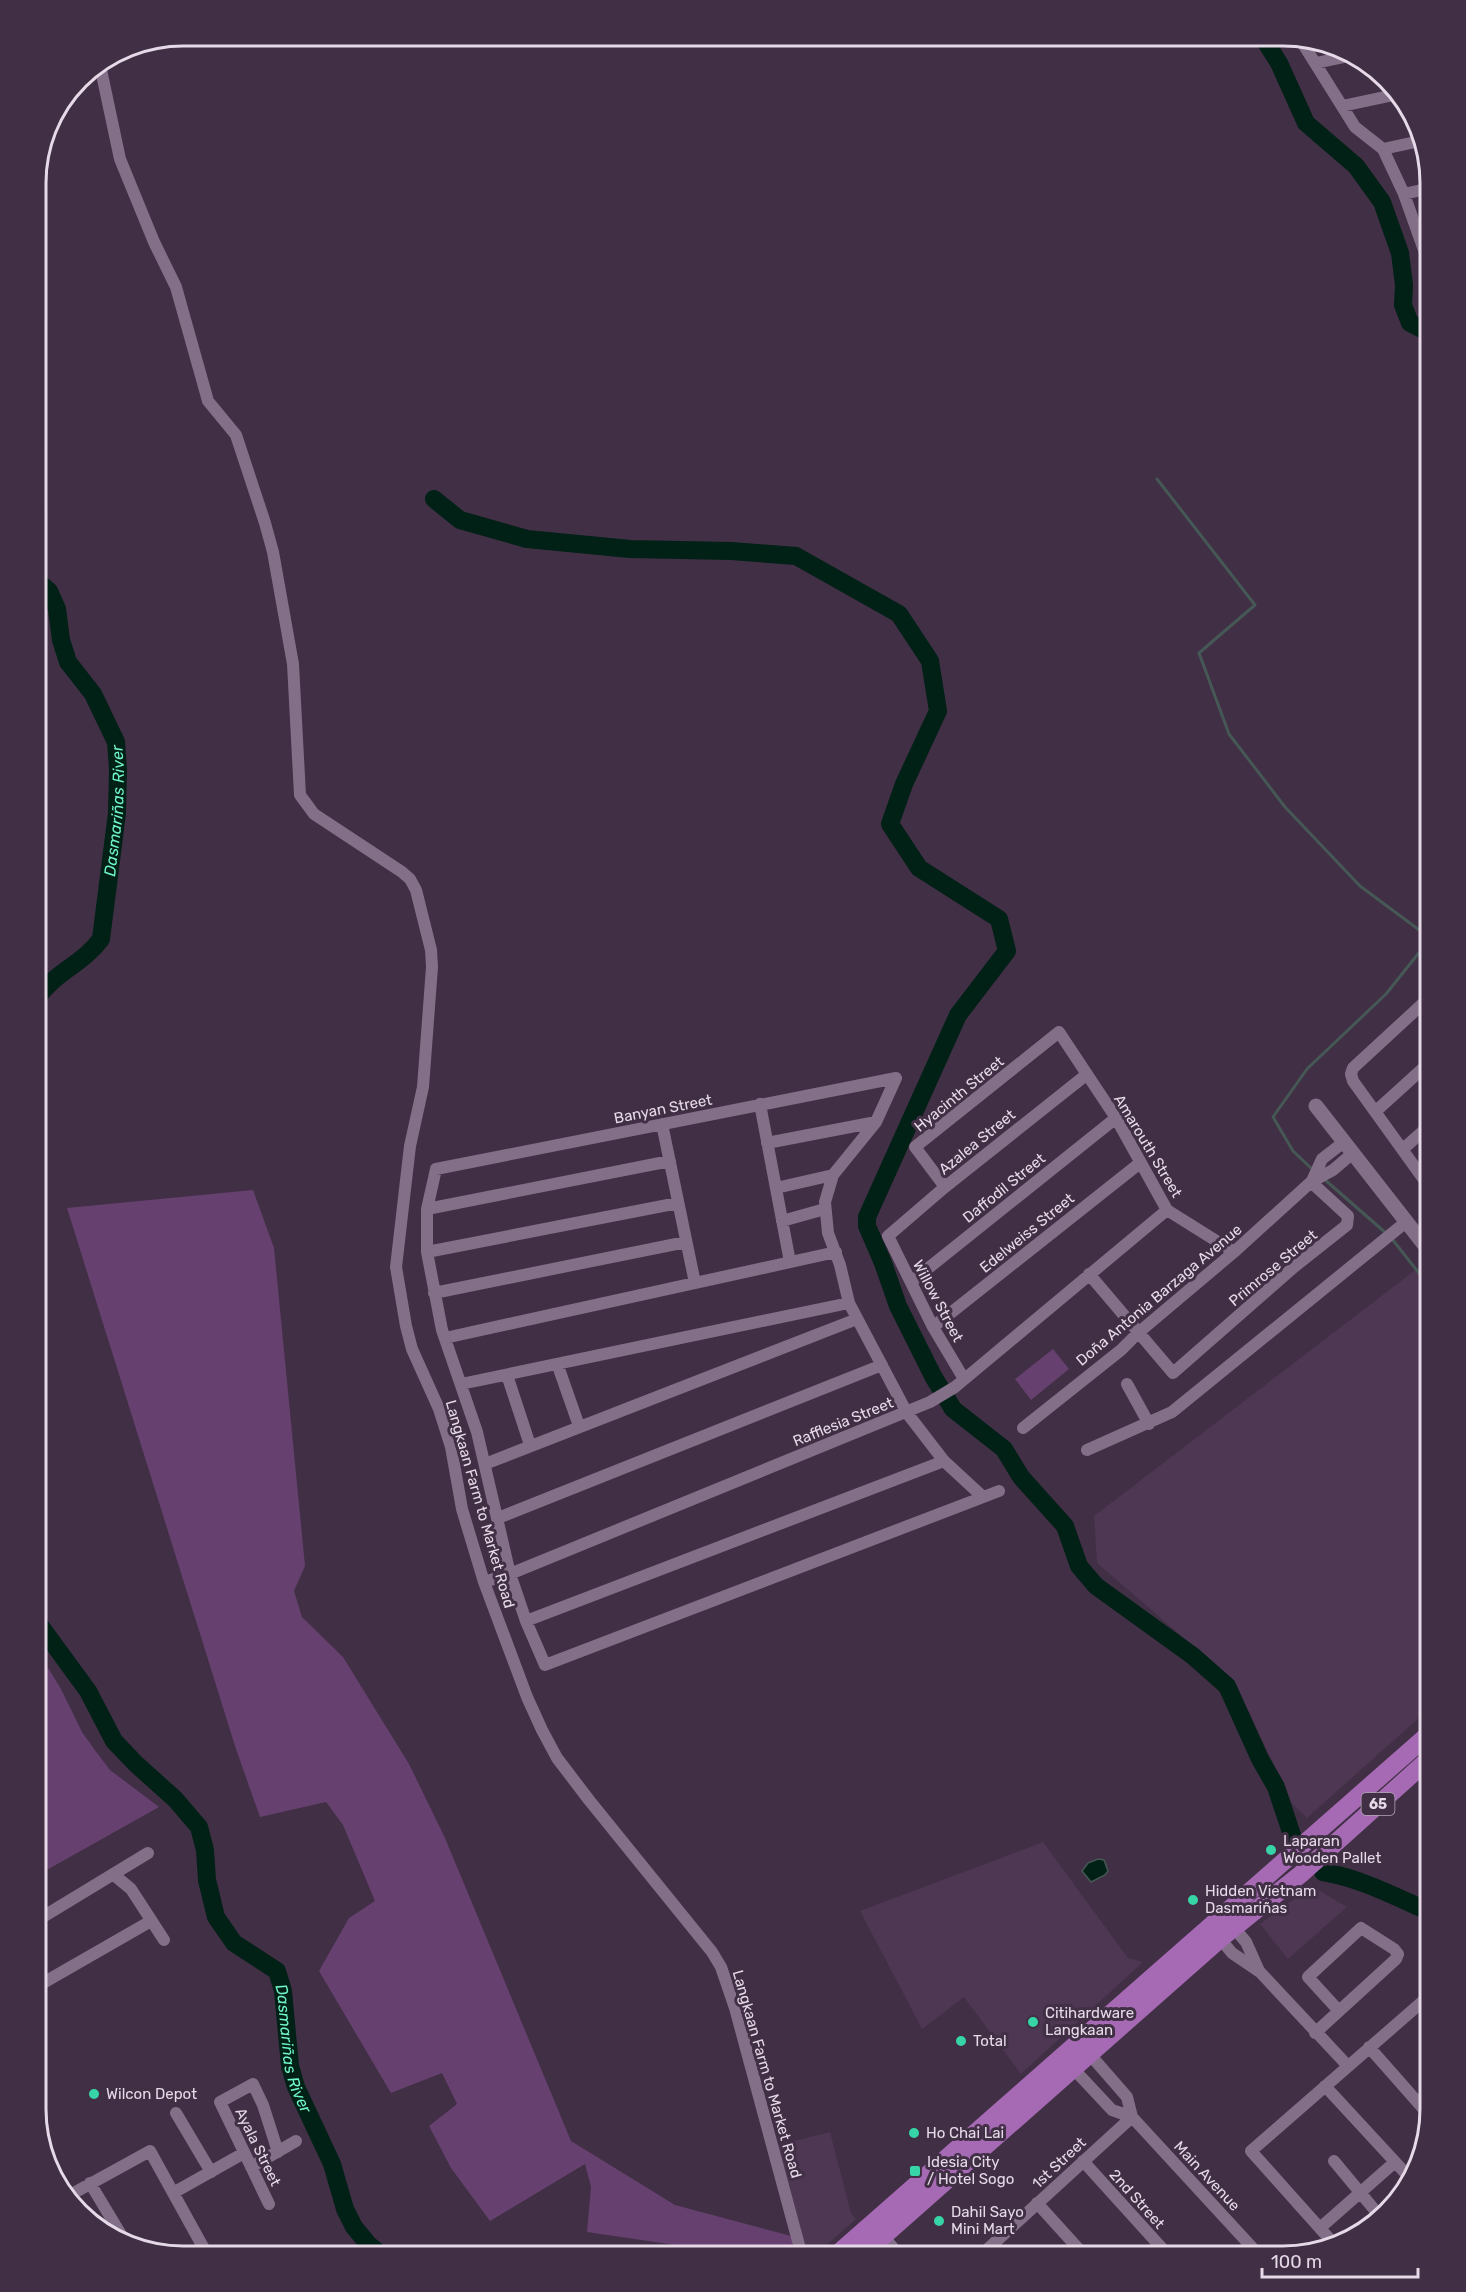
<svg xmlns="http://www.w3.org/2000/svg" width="1466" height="2292" viewBox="0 0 1466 2292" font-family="Rubik,sans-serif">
	<rect width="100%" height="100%" fill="#412f45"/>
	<path fill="#4d3753" d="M1422,1265L1430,1274V1708L1307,1818L1292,1803L1234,1681L1097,1563L1094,1516Z
		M1043,1842L1128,1958L1143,1962L1021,2074L964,1997L922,2029L860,1911Z
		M1312,1886L1347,1907L1288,1959L1260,1924Z
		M830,2132L851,2213L856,2219L814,2256H808L778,2145Z"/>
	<path fill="#66406f" d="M253,1190L274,1248L305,1566L294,1591L302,1617L343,1657L409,1764L445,1838L571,2141L675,2205L791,2236L795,2256H688L682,2246L587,2232L591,2187L585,2164L490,2221L451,2168L429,2126L457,2104L442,2073L391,2093L319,1971L349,1918L375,1901L343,1825L326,1802L260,1817L236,1749L67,1208Z
		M1053,1349L1069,1369L1031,1400L1015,1379Z
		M36,1648L61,1689L82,1732L94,1749L110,1770L159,1807L36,1876Z"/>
	<path fill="#012016" stroke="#465855" stroke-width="1.5" d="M1098,1859L1104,1860L1108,1871L1105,1875L1091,1882L1082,1871L1088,1863Z"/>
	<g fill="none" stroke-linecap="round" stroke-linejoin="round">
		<path stroke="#465855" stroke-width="3" d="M1157,479L1255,605L1199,653L1229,734L1285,807L1360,886L1430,938
			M1312,1169L1293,1151L1273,1117L1307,1069L1386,994L1430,939
			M1324,1179L1387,1234
			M1392,1239L1430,1287"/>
		<g stroke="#012016" stroke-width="18">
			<path d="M1262,36L1279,63L1306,123L1356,166L1382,202L1400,253L1404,285L1403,305L1410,323L1430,333"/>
			<path d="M434,499L460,520L527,539L630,549L731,551L796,556L899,614L930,661L938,711L904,784L890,824L919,868L999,919L1007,951L958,1015L867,1217V1226L883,1263L898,1306L933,1376L953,1409L1004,1449L1021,1477L1065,1526L1079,1566L1096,1586L1193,1656L1227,1686L1260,1759L1276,1787L1292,1835"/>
			<path id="s1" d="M36,999C55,972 83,964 101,939L117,813L118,769L116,742L93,694L68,662L61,640L57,609L49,591L36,580"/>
			<path id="s2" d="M36,1620L88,1691L114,1741L136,1764L175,1799L199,1827L205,1850L207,1880L216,1917L234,1943L277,1971L283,1991L290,2066L296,2087L332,2164L345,2209L354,2227L369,2245L383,2256"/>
			<path d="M1323,1872C1360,1878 1396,1897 1430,1912"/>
		</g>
		<path stroke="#836f88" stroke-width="12" d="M1300,39L1355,127L1383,149L1404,194L1430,267
			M1316,63L1349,56
			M100,65L120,159L154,242L176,287L208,401L236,435L265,523L273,552L293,664L300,795L314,814L402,872L410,879L416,890L431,950L432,967L423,1087L410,1146L396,1267L406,1326L412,1349L439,1409L451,1447L462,1509L484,1582L527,1697L542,1730L557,1758L589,1800L712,1952L721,1967L735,2008L802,2256
			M1342,106L1394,95
			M1383,149L1420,141
			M1404,194L1430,188
			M896,1078L436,1169L427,1209V1252L442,1330L477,1432L510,1574L526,1621L545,1665L999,1491
			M896,1078L876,1122L833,1175L825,1202L828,1233L840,1265L849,1303L907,1413L944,1461L983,1497
			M760,1104L790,1262
			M1376,1111L1430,1062
			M662,1124L695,1283
			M767,1143L876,1122
			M1403,1149L1430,1125
			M1312,1181L1322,1159L1344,1142
			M945,1187L915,1147L1059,1032L1116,1118L1167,1210L1234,1252
			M776,1188L833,1175
			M1430,1188L1353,1081L1351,1074L1353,1068L1430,997
			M427,1209L670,1161
			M782,1221L825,1209
			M427,1252L678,1203
			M1089,1274L1173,1373L1294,1267L1347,1225L1348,1216L1311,1182
			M911,1282L1116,1118
			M434,1293L686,1242
			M933,1327L1140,1163
			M445,1338L836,1252
			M558,1366L579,1426
			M507,1375L530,1445
			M964,1379L933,1327L888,1236L945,1187L1086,1075
			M461,1384L849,1303
			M1127,1384L1149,1424
			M1023,1428L1121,1350L1138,1333L1234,1252L1311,1182L1333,1170L1353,1153
			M1087,1450L1172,1412L1406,1222
			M485,1464L857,1319
			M498,1518L882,1365
			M484,1582L510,1574L930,1402L955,1387L1167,1210
			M526,1621L944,1461
			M114,1875L131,1889L164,1940
			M36,1921L148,1853
			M1229,1922L1246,1942L1259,1971
			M1217,1935L1232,1953L1260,1972L1347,2065
			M36,1987L151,1921
			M1315,2033L1396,1959L1398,1954L1394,1949L1361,1928L1308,1977L1339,2011
			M1369,2047L1428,2114
			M1086,2050L1127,2097L1132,2117L1260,2256
			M1068,2063L1112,2110L1132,2117
			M1325,2086L1409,2177
			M176,2113L211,2172
			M1083,2161L1169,2256
			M1334,2161L1378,2214
			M251,2167L296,2141
			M90,2183L123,2238
			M173,2193L244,2153
			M70,2195L150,2151L208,2256
			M1037,2203L1085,2256
			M269,2204L220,2102L253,2084L263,2105L278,2152
			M1320,2228L1395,2162
			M1334,2244L1251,2151L1430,1995
			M992,2245L1002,2256
			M980,2256L1132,2117"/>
		<path stroke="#836f88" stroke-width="15" d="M1316,1106L1430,1252
			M872,2231L882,2237L898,2256"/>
		<path stroke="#a56ab3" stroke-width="18" d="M835,2256L1430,1733
			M861,2256L1220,1939L1301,1874L1430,1758"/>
	</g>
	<g fill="#36d4a7" stroke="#412f45" stroke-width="2">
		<circle cx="1271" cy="1850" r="6"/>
		<circle cx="1193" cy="1900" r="6"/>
		<circle cx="1033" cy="2022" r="6"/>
		<circle cx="961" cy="2041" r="6"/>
		<circle cx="94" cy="2094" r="6"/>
		<circle cx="914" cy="2133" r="6"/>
		<rect x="909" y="2165" width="12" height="12" rx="3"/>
		<circle cx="939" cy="2221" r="6"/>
	</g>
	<g text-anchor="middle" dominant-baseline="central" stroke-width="6" stroke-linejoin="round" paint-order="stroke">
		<rect fill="#412f45" stroke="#b4a7b7" stroke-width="1.5" x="1361.5" y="1793" width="33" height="22" rx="4.5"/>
		<g font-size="14" font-weight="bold" fill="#e6dae8">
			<text x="1378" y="1804">65</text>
		</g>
		<g font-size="15" fill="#e6dae8" stroke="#412f45">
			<text transform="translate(959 1094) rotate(-39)">Hyacinth Street</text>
			<text transform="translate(663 1109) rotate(-11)">Banyan Street</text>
			<text transform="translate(977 1142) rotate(-39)">Azalea Street</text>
			<text transform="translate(1148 1146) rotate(59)">Amarouth Street</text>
			<text transform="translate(1004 1188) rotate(-39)">Daffodil Street</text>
			<text transform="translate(1027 1233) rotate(-39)">Edelweiss Street</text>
			<text transform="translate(1273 1268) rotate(-40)">Primrose Street</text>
			<text transform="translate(1159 1295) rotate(-40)">Doña Antonia Barzaga Avenue</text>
			<text transform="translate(938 1301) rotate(62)">Willow Street</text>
			<text transform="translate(843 1422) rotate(-22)">Rafflesia Street</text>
			<text transform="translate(480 1504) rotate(74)">Langkaan Farm to Market Road</text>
			<text transform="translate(767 2074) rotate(74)">Langkaan Farm to Market Road</text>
			<text transform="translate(258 2147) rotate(64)">Ayala Street</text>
			<text transform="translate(1059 2163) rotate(-43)">1st Street</text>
			<text transform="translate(1207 2176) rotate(47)">Main Avenue</text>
			<text transform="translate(1137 2199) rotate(48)">2nd Street</text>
		</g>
		<g font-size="15" fill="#e6dae8" stroke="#412f45" text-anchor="start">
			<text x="1283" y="1841">Laparan<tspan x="1283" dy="17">Wooden Pallet</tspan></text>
			<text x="1205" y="1891">Hidden Vietnam<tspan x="1205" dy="17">Dasmariñas</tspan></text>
			<text x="1045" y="2013">Citihardware<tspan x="1045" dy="17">Langkaan</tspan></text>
			<text x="973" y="2041">Total</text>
			<text x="106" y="2094">Wilcon Depot</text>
			<text x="926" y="2133">Ho Chai Lai</text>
			<text x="927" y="2162">Idesia City<tspan x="927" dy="17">/ Hotel Sogo</tspan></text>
			<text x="951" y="2212">Dahil Sayo<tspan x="951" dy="17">Mini Mart</tspan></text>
		</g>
		<g font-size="16" font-style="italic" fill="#70f5c9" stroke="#412f45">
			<text stroke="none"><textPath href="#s1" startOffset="218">Dasmariñas River</textPath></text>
			<text stroke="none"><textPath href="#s2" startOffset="520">Dasmariñas River</textPath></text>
		</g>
	</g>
	<path d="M0 0H1466V2292H0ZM183 46H1283A137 137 0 0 1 1420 183V2109A137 137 0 0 1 1283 2246H183A137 137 0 0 1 46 2109V183A137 137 0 0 1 183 46Z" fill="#412f45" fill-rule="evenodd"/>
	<path fill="none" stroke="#e6dae8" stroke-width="3" d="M183 46H1283A137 137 0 0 1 1420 183V2109A137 137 0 0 1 1283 2246H183A137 137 0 0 1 46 2109V183A137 137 0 0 1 183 46Z"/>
	<path d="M1262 2268v9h156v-9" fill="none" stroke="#e6dae8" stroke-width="3"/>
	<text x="1271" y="2268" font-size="18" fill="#e6dae8" stroke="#412f45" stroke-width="4.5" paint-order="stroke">100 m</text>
</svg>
